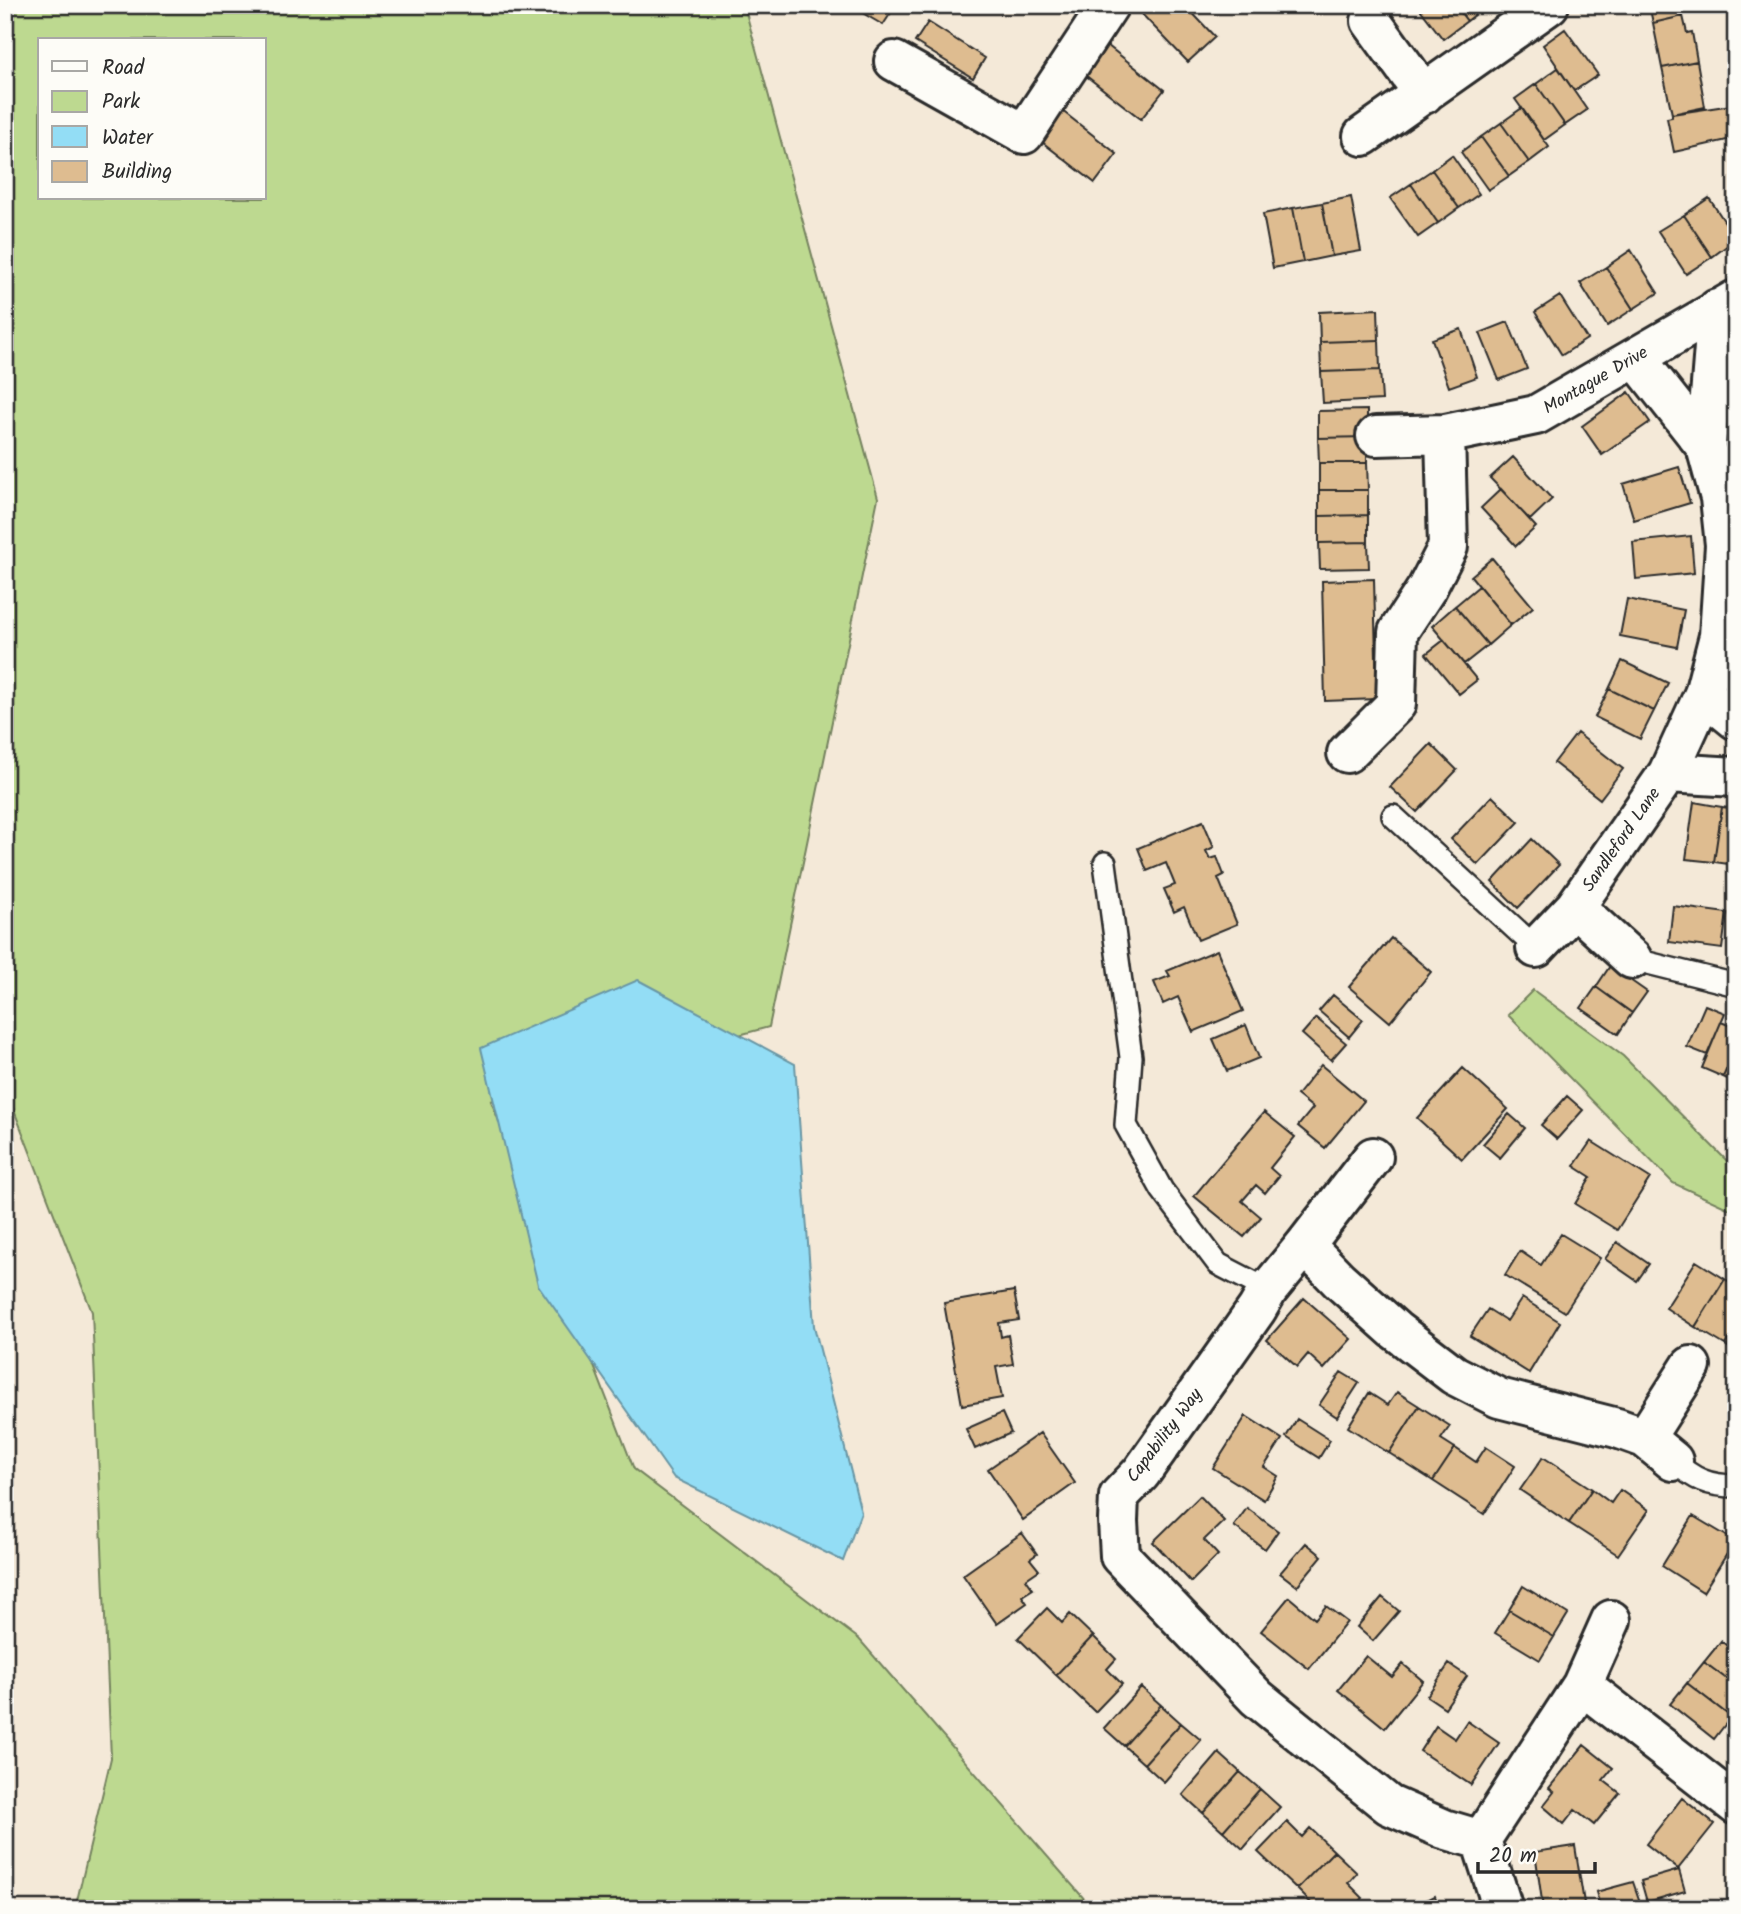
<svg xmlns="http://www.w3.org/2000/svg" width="1741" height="1914" viewBox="0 0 1741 1914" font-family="Kalam,sans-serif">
	<rect width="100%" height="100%" fill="#f4e9d8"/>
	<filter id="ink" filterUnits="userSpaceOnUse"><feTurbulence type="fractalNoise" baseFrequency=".0143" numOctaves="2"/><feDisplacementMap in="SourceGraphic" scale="14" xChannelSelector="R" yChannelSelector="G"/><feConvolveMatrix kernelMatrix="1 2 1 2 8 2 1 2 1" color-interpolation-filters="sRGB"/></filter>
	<g filter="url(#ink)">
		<path fill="#bdd990" stroke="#74825e" stroke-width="2" fill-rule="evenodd" d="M5,5H744L878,498L769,1027L491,1101L634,1469L859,1639L1093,1909H75L111,1758L92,1312L5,1087ZM40,40H264V198H40Z
			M1533,990L1623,1056L1736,1170V1212L1673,1183L1508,1015Z"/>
		<path fill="#93ddf5" stroke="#6996a4" stroke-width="2" d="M638,980L795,1064L814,1326L861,1512L843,1561L674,1478L538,1285L481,1048Z"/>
		<path fill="#debc90" stroke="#2b2b2b" stroke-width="2" d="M849,5H896L883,25Z
			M1185,5L1215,37L1188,62L1134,6Z
			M1417,5H1455L1467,21L1443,39Z
			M1455,5H1488L1467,21Z
			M1649,5H1681L1683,16L1653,23Z
			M1683,16L1687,33L1692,32L1697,61L1662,68L1653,23Z
			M928,22L985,58L973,78L915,42Z
			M1565,29L1598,75L1574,91L1543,45Z
			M1103,42L1164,90L1141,119L1080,71Z
			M1697,61L1705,107L1672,114L1662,68Z
			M1558,68L1587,110L1565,125L1536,84Z
			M1536,84L1565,125L1544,140L1515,99Z
			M1732,105L1736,138L1674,152L1667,118L1672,117V114Z
			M1056,106L1117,154L1095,183L1033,135Z
			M1522,108L1549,147L1529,162L1501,123Z
			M1501,123L1529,162L1509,176L1481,137Z
			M1481,137L1509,176L1488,190L1461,152Z
			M1452,155L1479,194L1459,208L1432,170Z
			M1432,170L1459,208L1438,223L1411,184Z
			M1411,184L1438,223L1418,237L1390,198Z
			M1351,197L1361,251L1332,256L1322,203Z
			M1709,198L1736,239L1712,257L1684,215Z
			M1322,203L1332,256L1303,262L1293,208Z
			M1293,208L1303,262L1273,268L1263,214Z
			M1684,215L1712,257L1686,274L1658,231Z
			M1631,250L1658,293L1633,309L1606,267Z
			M1606,267L1633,309L1607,326L1580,283Z
			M1560,296L1587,339L1562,355L1535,312Z
			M1378,309L1379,340L1320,342L1319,312Z
			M1508,322L1527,369L1499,380L1480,333Z
			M1461,329L1477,377L1449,387L1432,339Z
			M1379,340L1380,370L1321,372L1320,342Z
			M1380,370L1382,400L1323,403L1321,372Z
			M1629,392L1650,422L1602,455L1582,426Z
			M1367,410V437L1318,438V411Z
			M1367,437V463H1319L1318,438Z
			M1513,457L1552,499L1530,520L1490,478Z
			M1319,463H1367L1368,490H1319Z
			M1679,467L1690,503L1634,520L1623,484Z
			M1501,489L1536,527L1516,546L1481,508Z
			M1319,490H1368V515L1319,516Z
			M1368,515V542L1319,543V516Z
			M1691,536L1694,573L1636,579L1633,542Z
			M1368,542L1369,568L1320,569L1319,543Z
			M1492,558L1533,607L1511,625L1471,576Z
			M1374,579L1377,699L1325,701L1322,581Z
			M1479,586L1511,625L1488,645L1455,606Z
			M1627,599L1684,610L1677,647L1620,636Z
			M1455,606L1488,645L1464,664L1432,626Z
			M1444,640L1477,680L1459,694L1426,654Z
			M1622,661L1668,683L1654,711L1609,689Z
			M1609,689L1654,711L1640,739L1595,717Z
			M1577,733L1623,769L1600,799L1554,763Z
			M1431,744L1457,770L1417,812L1390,787Z
			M1492,796L1519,822L1478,865L1451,839Z
			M1694,802L1722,807L1714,862L1686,859Z
			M1722,807L1736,809V865L1714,862Z
			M1203,821L1214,847L1206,851L1210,859L1217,857L1224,875L1218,878L1237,924L1198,940L1184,907L1174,912L1164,889L1175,885L1166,863L1147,871L1138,848Z
			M1532,839L1559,865L1518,908L1492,882Z
			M1673,906L1727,913L1722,949L1669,942Z
			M1391,938L1431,972L1390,1022L1349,987Z
			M1217,950L1243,1011L1193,1032L1178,997L1163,1004L1154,982L1170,976L1167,971Z
			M1610,966L1647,992L1632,1013L1596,987Z
			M1596,987L1632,1013L1618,1034L1581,1008Z
			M1333,995L1363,1020L1349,1037L1319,1011Z
			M1705,1005L1725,1013L1707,1055L1687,1047Z
			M1316,1018L1346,1043L1331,1060L1302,1034Z
			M1721,1022L1736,1028V1048L1723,1077L1702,1068Z
			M1246,1025L1259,1058L1227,1071L1213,1039Z
			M1736,1048V1083L1723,1077Z
			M1321,1065L1364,1101L1325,1148L1298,1126L1313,1108L1297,1095Z
			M1463,1068L1508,1109L1462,1159L1417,1118Z
			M1567,1096L1583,1110L1557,1139L1541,1125Z
			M1264,1112L1295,1137L1270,1168L1279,1176L1265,1193L1256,1185L1242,1201L1261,1217L1244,1237L1194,1196Z
			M1509,1114L1525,1128L1500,1158L1483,1144Z
			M1591,1141L1650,1178L1617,1230L1575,1204L1591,1177L1574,1166Z
			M1561,1234L1600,1258L1565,1312L1505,1275L1520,1251L1541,1265Z
			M1617,1242L1649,1264L1637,1281L1605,1259Z
			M1696,1261L1725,1279L1695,1327L1666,1308Z
			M1725,1279L1736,1286V1329L1725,1345L1695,1327Z
			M1014,1291L1019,1320L999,1323L1001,1337L1008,1335L1013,1364L996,1367L1002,1398L962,1405L944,1303Z
			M1304,1298L1351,1339L1324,1369L1308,1354L1297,1367L1267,1340Z
			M1522,1298L1560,1322L1529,1373L1470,1336L1488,1309L1507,1321Z
			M1736,1329V1352L1725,1345Z
			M1341,1372L1359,1383L1337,1417L1319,1405Z
			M1397,1392L1419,1406L1389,1453L1348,1427L1369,1393L1388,1405Z
			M1419,1406L1450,1426L1441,1439L1455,1448L1433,1481L1389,1453Z
			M1002,1413L1011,1433L975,1449L966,1429Z
			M1246,1416L1282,1439L1264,1467L1278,1476L1264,1500L1213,1468Z
			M1297,1419L1330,1440L1319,1458L1286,1437Z
			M1040,1433L1075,1483L1023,1520L988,1469Z
			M1486,1447L1515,1466L1484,1514L1433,1481L1455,1448L1476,1462Z
			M1543,1457L1592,1489L1569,1523L1520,1490Z
			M1592,1489L1611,1503L1620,1490L1649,1510L1618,1555L1569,1523Z
			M1200,1496L1224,1521L1204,1540L1218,1555L1191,1582L1153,1542Z
			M1247,1508L1278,1531L1265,1549L1234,1526Z
			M1693,1516L1735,1541L1703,1592L1662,1566Z
			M1022,1533L1037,1554L1030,1559L1039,1570L1026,1579L1033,1589L1022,1596L1027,1603L997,1624L963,1575Z
			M1306,1543L1322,1556L1297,1586L1280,1573Z
			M1523,1586L1568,1614L1554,1637L1509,1610Z
			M1289,1597L1315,1619L1326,1606L1347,1622L1309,1669L1261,1631Z
			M1382,1597L1399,1611L1373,1641L1357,1627Z
			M1047,1608L1062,1623L1070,1614L1093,1636L1056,1675L1018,1638Z
			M1509,1610L1554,1637L1540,1660L1495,1633Z
			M1093,1636L1116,1659L1107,1669L1122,1684L1095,1712L1056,1675Z
			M1721,1641L1736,1653V1686L1704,1662Z
			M1366,1656L1392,1677L1403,1664L1423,1681L1385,1728L1338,1690Z
			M1704,1662L1736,1686V1710L1731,1717L1687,1683Z
			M1449,1664L1467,1676L1445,1708L1427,1696Z
			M1687,1683L1731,1717L1714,1739L1670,1704Z
			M1141,1687L1161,1705L1124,1746L1104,1728Z
			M1161,1705L1181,1723L1144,1764L1124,1746Z
			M1467,1721L1499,1743L1471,1785L1420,1751L1436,1726L1455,1739Z
			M1181,1723L1201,1740L1164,1782L1144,1764Z
			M1584,1745L1613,1768L1603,1780L1620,1793L1594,1825L1575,1810L1564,1824L1543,1806L1554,1792L1549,1788Z
			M1219,1753L1240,1772L1203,1813L1183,1795Z
			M1240,1772L1260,1789L1223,1831L1203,1813Z
			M1260,1789L1280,1807L1243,1849L1223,1831Z
			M1682,1798L1714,1824L1678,1869L1646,1844Z
			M1287,1822L1302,1837L1310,1828L1334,1851L1297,1889L1258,1852Z
			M1575,1846L1584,1903L1543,1908L1535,1852Z
			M1334,1851L1357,1873L1348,1883L1363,1898L1353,1909H1317L1297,1889Z
			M1679,1870L1685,1891L1647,1902L1641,1881Z
			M1633,1882L1640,1902L1617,1909H1601L1596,1892Z
			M1435,1896L1440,1909H1402L1429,1899Z"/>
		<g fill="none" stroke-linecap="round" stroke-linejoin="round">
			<defs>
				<path id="lane" d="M1393,816L1536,948
					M1105,863L1131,1057L1126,1125L1162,1190L1218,1264L1268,1290
					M1632,959L1736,985
					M1673,1461C1694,1479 1707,1486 1736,1486"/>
				<path id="street" d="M1371,21L1424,94
					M894,61L1024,134L1109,5
					M1363,136L1549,5
					M1636,358L1706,447
					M1376,436L1445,434
					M1704,694L1736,720
					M1347,753L1396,704L1398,632L1427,588L1448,547L1445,434L1536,415L1735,300
					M1668,773L1736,777
					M1575,907L1632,959
					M1536,948L1575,907L1668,773L1704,694L1719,636L1725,545L1720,498L1706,447L1717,309
					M1305,1245L1373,1157
					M1645,1438L1691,1366
					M1582,1685L1736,1805
					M1481,1840L1582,1685L1611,1620
					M1503,1909L1481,1840L1444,1829L1389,1805L1257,1698L1120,1556L1118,1521L1119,1496L1141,1473L1257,1309L1268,1290L1305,1245L1339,1280L1395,1330L1454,1375L1499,1398L1617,1428L1645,1438L1673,1461"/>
			</defs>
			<use href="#lane" stroke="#2b2b2b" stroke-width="26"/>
			<use href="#street" stroke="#2b2b2b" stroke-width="44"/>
			<use href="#lane" stroke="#fdfcf7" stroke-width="21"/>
			<use href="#street" stroke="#fdfcf7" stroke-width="38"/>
		</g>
	</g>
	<g text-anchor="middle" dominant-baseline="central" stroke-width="7" stroke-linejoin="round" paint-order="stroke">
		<g font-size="18" fill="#2b2b2b" stroke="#fdfcf7">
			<text transform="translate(1596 381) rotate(-30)">Montague Drive</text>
			<text transform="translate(1622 840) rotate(-55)">Sandleford Lane</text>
			<text transform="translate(1165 1436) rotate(-53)">Capability Way</text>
		</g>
	</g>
	<rect width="1741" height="1914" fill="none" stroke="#fdfcf7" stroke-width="28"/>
	<rect x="14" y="14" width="1713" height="1886" fill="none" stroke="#2b2b2b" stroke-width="2.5" filter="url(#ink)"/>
	<rect x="38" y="38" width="228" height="161" fill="#fdfcf7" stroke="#a9a8a5" stroke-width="2"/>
	<rect x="52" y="61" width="35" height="10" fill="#fdfcf7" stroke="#a9a8a5" stroke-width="2"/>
	<text x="102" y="74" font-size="21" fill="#2b2b2b">Road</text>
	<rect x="52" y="91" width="35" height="21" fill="#bdd990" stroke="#a9a8a5" stroke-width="2"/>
	<text x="102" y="108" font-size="21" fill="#2b2b2b">Park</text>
	<rect x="52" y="126" width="35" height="21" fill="#93ddf5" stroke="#a9a8a5" stroke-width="2"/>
	<text x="102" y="144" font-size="21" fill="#2b2b2b">Water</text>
	<rect x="52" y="161" width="35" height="21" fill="#debc90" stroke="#a9a8a5" stroke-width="2"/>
	<text x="102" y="178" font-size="21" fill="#2b2b2b">Building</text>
	<path d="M1478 1862v10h117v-10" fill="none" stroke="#2b2b2b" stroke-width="3.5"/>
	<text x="1489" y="1862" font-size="21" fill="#2b2b2b" stroke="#fdfcf7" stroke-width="5" paint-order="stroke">20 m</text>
</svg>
